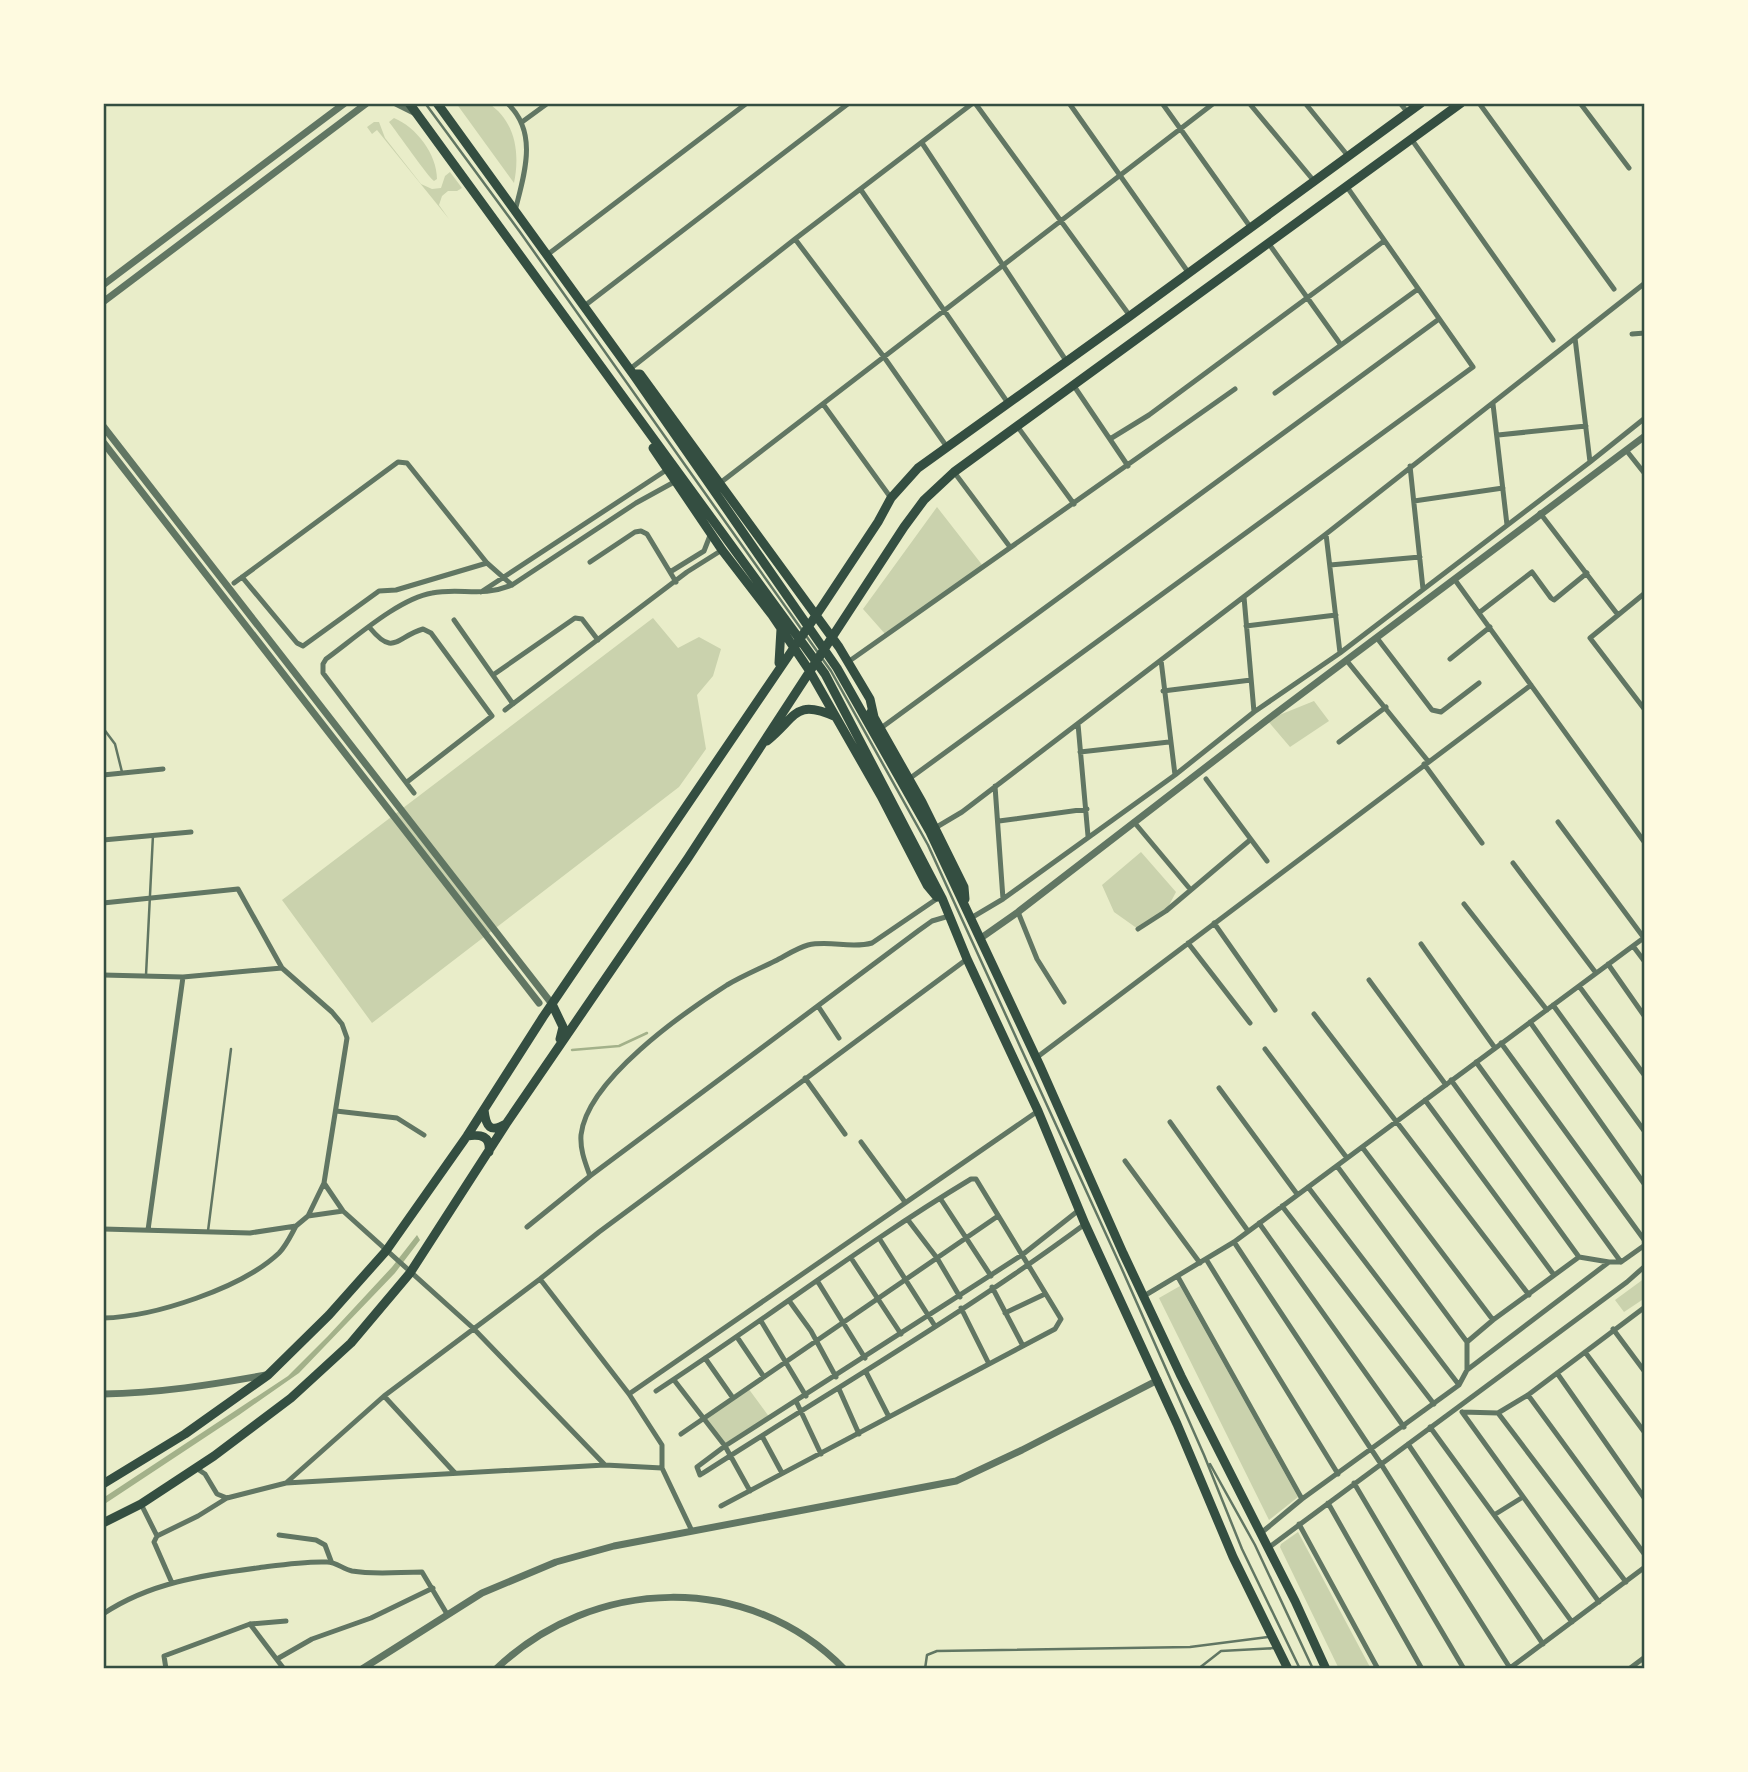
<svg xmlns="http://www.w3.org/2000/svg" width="1748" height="1772" viewBox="0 0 1748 1772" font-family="'Nunito Sans',sans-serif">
	<rect width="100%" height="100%" fill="#e9edc9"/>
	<path fill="#cad2ad" d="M456,103H488C516,121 520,154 514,183Z
		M394,118C416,127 437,154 437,179L434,181C428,177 397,132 389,122Z
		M374,122H379L385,138L421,184L432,189L441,188L445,176L450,172L462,188L457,191H448L442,196L439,205L449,219L377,130L372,134L367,127Z
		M937,507L983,566L886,635L863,609Z
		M653,618L678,648L699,637L721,649L713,676L697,695L706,749L679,787L372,1023L282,900Z
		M1314,701L1329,721L1290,747L1267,720Z
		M1141,852L1176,892L1166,911L1138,929L1114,912L1102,885Z
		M1645,1278V1298L1624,1312L1615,1300Z
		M1180,1286L1298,1497L1269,1520L1159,1298Z
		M748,1388L770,1418L725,1446L702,1419Z
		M1298,1532L1371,1669H1339L1280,1547L1281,1544Z"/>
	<path fill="#a3b18a" d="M417,1235L420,1240L395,1273L299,1373L239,1415L103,1505V1498L288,1376L328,1336L392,1267Z"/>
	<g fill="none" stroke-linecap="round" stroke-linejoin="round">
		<path stroke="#a3b18a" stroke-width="2.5" d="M572,1050L619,1046L647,1033"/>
		<path stroke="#617663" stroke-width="2.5" d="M425,103L520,232L831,671L928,845L1121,1267L1204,1455L1242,1549L1300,1669
			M103,728L115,744L122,772
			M146,975L153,835
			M208,1231L231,1049
			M1210,1464L1255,1545L1313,1669
			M925,1669L927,1655L937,1651L1190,1647L1268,1637
			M1198,1669L1221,1651L1276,1648"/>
		<path stroke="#617663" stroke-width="5" d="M507,103C539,132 524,175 515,211
			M975,103L1130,316
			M1069,103L1188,272
			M1162,103L1251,228
			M1249,103L1314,181
			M1305,103L1348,156
			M1400,103L1408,113
			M1479,103L1614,289
			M1580,103L1629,168
			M522,122L548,103
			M1412,140L1553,340
			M922,143L1067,362
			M861,190L1008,403
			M795,239L884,357L947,447
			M1269,244L1341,345
			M547,255L747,103
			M583,307L849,103
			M1632,334L1645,333
			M1575,338L1590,462
			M630,369L795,239L973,103
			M1074,386L1128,466
			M1275,393L1418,289
			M823,404L891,498
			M1493,404L1507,525
			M1017,426L1074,504
			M1498,435L1586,426
			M1110,439L1149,415L1384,241
			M1626,450L1645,474
			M1410,466L1423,589
			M954,472L1010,547
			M720,483L1214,103
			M1414,501L1503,488
			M1540,513L1618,615
			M1326,534L1340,653
			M590,562L635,532L641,531L647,534L676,582
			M1330,565L1420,557
			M670,572L704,551L711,533
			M242,577L297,643L303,646L379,591L396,590L487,563
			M1455,580L1645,843
			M234,583L398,462L407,463L487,563L512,585
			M481,592L668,469
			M1645,593L1590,638L1645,710
			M1244,597L1254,712
			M1480,612L1532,572L1551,598L1554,600L1587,573
			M454,620L513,704
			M1246,626L1336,615
			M370,628C394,657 396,637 423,629L431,633L492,716L407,782
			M1377,638L1432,710L1441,712L1479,683
			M1450,659L1490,627
			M1161,660L1175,775
			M1347,661L1428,761
			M848,662L1235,389
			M493,675L575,618L582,619L598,640
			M1163,691L1251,680
			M505,710L687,572L722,550
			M1078,724L1088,836
			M881,728L1439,319
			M1339,742L1386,707
			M1080,752L1169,742
			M1424,764L1482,843
			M103,775L163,769
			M909,779L1473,367L1347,187
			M1206,779L1267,861
			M995,786L1003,899
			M414,793L323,673V664L326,659C355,638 398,599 432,593C461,587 481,598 512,585L636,503L676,481
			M999,821L1087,809
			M1134,822L1190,889
			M1558,822L1644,938
			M935,828L962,812L1326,534L1645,283
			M103,840L191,832
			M1513,863L1596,973
			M103,903L238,889L282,968L332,1012L342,1024L347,1038L324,1183L308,1216
			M1464,904L1547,1010
			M1018,912L1037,959L1064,1002
			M971,918L1003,899L1175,775L1254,712L1340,653L1590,462L1645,418
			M1214,923L1275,1010
			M1138,929L1166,911L1250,840
			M1188,943L1250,1023
			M1421,944L1495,1048
			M1633,946L1645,962
			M1608,964L1645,1017
			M103,975L183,977L282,968
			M1369,980L1446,1085
			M1579,986L1645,1076
			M1553,1005L1645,1132
			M818,1006L839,1038
			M1314,1014L1529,1295
			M1530,1022L1645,1185
			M1501,1043L1645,1241
			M1265,1049L1347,1158
			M1036,1058L1531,685
			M1476,1062L1621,1262
			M805,1078L845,1134
			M1451,1080L1579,1257
			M1219,1088L1297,1194
			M1425,1100L1554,1275
			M336,1111L397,1118L424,1135
			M1170,1122L1248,1231
			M861,1142L905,1202
			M1362,1147L1493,1320
			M1125,1161L1200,1263
			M1337,1166L1467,1342
			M590,1176C585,1162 580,1150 581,1135C587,1080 683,1013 727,985C742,976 759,969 775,961C785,956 797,948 808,945C830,940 851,949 872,943L938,898
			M324,1183L343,1211L473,1328L605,1465
			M1308,1187L1459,1385
			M940,1198L991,1276
			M1282,1206L1434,1404
			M1079,1210L1022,1255L725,1446L697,1467L700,1475C829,1392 962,1315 1085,1224
			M908,1220L937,1258L960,1297
			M1259,1223L1404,1427
			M527,1227L590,1176L918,931L932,921L949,916
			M103,1229L250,1233L296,1226L308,1216L343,1211
			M148,1230L183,977
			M879,1238L935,1326
			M1234,1242L1381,1464L1510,1668
			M851,1258L901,1334
			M1206,1259L1338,1474
			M1178,1277L1302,1499
			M540,1279L629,1394L662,1445V1468L692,1531
			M818,1282L865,1358
			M992,1287L1023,1346
			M1144,1296L1234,1242L1645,937
			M790,1302L811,1331L836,1377
			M961,1308L989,1364
			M1005,1313L1045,1294
			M103,1318C154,1317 242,1288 279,1253C286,1246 291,1235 296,1226
			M761,1321L806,1396
			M1613,1329L1645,1372
			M737,1337L764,1377
			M1585,1352L1645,1433
			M705,1358L733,1398
			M1467,1370V1342L1493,1320L1579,1257L1609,1262
			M866,1372L889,1417
			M1557,1373L1645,1499
			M674,1380L725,1446L750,1491
			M839,1389L859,1434
			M656,1391C762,1322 863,1244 971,1179H976L1061,1319L1055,1329L721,1506
			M629,1394L1038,1111
			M1528,1395L1645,1555
			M384,1396L455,1473
			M796,1401L821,1454
			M1462,1412L1599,1602
			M1462,1412L1498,1413L1528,1395L1645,1307
			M1498,1413L1626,1582
			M1430,1427L1572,1622
			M681,1434L998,1216
			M762,1436L782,1473
			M1408,1444L1543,1644
			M196,1468L205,1474L217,1494L227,1498L286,1483L605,1465L662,1468
			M286,1483L384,1396L540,1279L599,1232L967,959
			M1354,1483L1464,1669
			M1328,1503L1422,1669
			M141,1504L157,1536L154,1542L172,1583
			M1494,1515L1523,1497
			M1299,1524L1378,1669
			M1261,1533L1302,1499L1459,1385L1467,1370L1609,1262H1621L1645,1245
			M279,1535L316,1540L325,1545L331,1561
			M157,1536L198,1516L227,1498
			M1268,1548L1627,1282L1645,1266
			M103,1614C149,1583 203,1575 257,1568C280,1565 304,1561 327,1562C336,1562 343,1569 352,1571C375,1575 399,1572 422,1572L447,1614
			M250,1624L284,1669
			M277,1659L312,1639L371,1618L433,1588
			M1510,1668L1645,1567
			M166,1669L164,1656L250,1624L286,1621
			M1629,1669L1645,1657"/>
		<path stroke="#617663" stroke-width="7" d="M396,103L414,112
			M103,285L345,103
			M103,302L367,103
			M103,426L552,1004
			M103,442L539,1003
			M981,938L1018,912L1267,720L1645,436
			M103,1394C159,1393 211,1385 266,1375
			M362,1669L482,1593L556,1562L614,1546L956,1481L1022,1450L1158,1380
			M496,1669C593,1576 749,1571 844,1669"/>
		<path stroke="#344e41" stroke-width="9" d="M409,103L825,674L942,898L967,959L1038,1111L1085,1224L1177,1424L1233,1557L1288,1669
			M437,103L633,374L837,668L930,832L1040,1066L1123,1253L1181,1376L1295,1601L1326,1669
			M633,374H640L839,647L870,699L874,717
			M653,448L722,550L772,615L809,670L881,796L927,885L937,897
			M779,663L781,629
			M871,712L922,802L964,887L965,899
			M767,741C797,717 794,698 836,717
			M552,1004L563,1027L560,1039
			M484,1110C486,1127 490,1133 506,1124
			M467,1136C481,1134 491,1136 489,1152
			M103,1484L185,1434L268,1375L329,1315L386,1251L467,1136L543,1017L823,605L878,522L891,498L918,468L1130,316L1421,103
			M103,1523L141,1504L214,1456L291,1398L351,1343L410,1273L506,1124L688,858L904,527L924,500L954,472L1461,103"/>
	</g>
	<rect width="1748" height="1772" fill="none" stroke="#fefae0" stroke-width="210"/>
	<rect x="105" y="105" width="1538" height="1562" fill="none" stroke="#344e41" stroke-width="2.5"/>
</svg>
